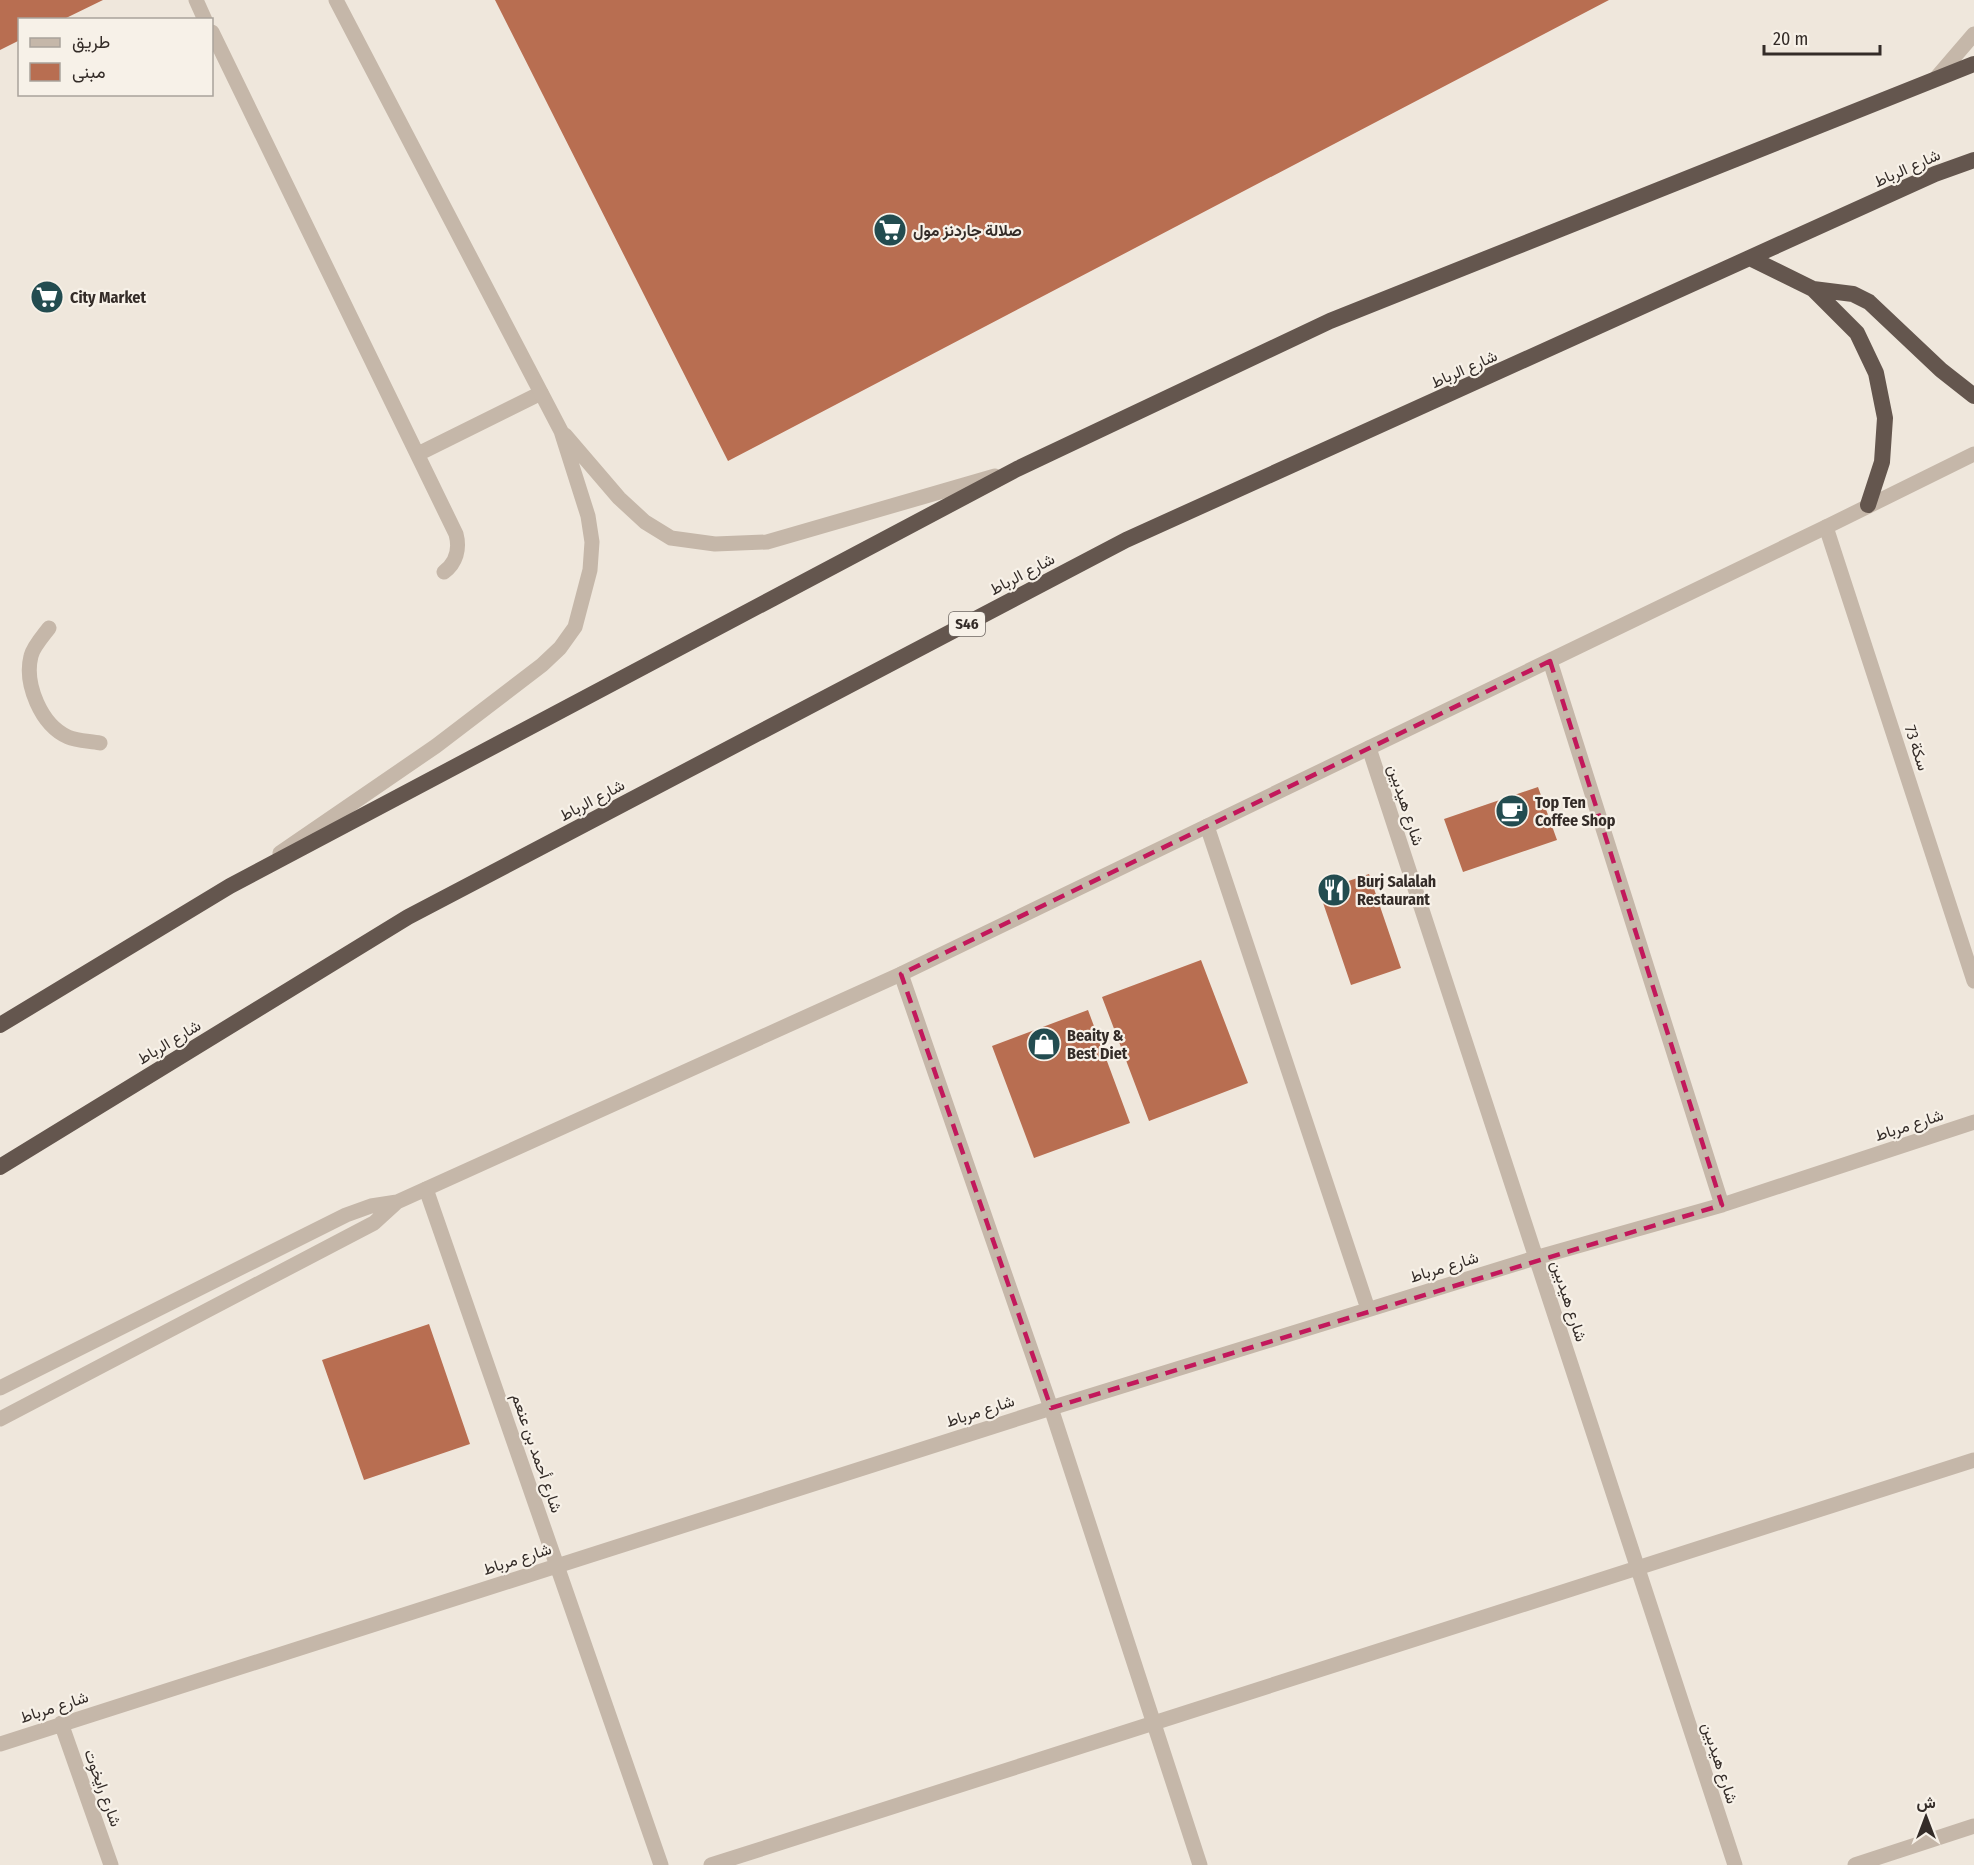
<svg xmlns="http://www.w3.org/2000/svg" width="1974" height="1865" viewBox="0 0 1974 1865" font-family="'Fira Sans Condensed',Vazirmatn,sans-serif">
	<rect width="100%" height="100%" fill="#efe7dc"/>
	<path fill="#b86e51" d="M0,0H103L62,20H20V40L0,50Z
		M495,0H1609L728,461Z
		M1538,787L1557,840L1463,872L1444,819Z
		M1369,874L1401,968L1351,985L1319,891Z
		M1201,960L1248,1083L1149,1121L1102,997Z
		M1088,1010L1130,1123L1034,1158L992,1046Z
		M429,1324L470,1444L364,1480L322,1360Z"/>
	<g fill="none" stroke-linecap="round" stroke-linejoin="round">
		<path stroke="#c5b7a9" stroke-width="15" d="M196,0L205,20
			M212,32L456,534C460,549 456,563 444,572
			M1937,77L1974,34
			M418,454L541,393
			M49,628C43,636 33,647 31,656C24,684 41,725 68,737C77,741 90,741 100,743"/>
		<path stroke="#c5b7a9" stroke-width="15" d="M1826,527L1974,981
			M1550,661L1722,1205
			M1369,748L1735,1865
			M1207,826L1368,1309
			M901,974L1051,1408L1200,1865
			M426,1189L661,1865
			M61,1723L111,1865
			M0,1744L1051,1408L1535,1258L1722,1205L1974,1122
			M711,1865L1974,1460
			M1855,1865L1974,1826"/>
		<path stroke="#c5b7a9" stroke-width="15" d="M565,435L619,498L645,522L671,538L715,544L767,542L995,476
			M280,853L436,746L542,665L560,648L575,627L590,570L592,542L588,516L561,431L336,0
			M0,1388L346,1215L371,1206L397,1202L901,974L1826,527L1974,454
			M0,1419L374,1223L397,1202"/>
		<path stroke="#64564e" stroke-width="16" d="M1752,259L1813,289L1857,333L1876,373L1885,418L1882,462L1868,505
			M1813,289L1853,294L1869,302L1941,370L1974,396
			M0,1025L230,886L1017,469L1330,321L1974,64
			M0,1167L408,917L1126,540L1935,174L1974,160"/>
	</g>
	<path fill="none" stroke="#c2185b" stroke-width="4.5" stroke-dasharray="12 8" stroke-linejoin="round" d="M1550,661L1722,1205L1051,1408L901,974Z"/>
	<defs>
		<symbol id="supermarket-disc" viewBox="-11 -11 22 22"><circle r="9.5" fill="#234c50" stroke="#f7f1e8"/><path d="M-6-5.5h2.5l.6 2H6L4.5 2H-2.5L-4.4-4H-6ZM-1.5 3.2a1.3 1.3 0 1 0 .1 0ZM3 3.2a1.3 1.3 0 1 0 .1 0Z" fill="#fff"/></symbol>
		<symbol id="cafe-disc" viewBox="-11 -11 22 22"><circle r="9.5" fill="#234c50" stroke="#f7f1e8"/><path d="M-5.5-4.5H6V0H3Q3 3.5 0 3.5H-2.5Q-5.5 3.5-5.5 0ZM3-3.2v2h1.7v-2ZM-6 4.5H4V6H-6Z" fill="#fff"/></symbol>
		<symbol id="restaurant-disc" viewBox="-11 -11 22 22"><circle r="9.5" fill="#234c50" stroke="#f7f1e8"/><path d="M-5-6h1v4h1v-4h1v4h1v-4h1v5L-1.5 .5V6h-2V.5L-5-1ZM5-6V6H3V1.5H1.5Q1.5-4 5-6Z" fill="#fff"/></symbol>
		<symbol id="shop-disc" viewBox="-11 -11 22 22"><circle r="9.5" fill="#234c50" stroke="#f7f1e8"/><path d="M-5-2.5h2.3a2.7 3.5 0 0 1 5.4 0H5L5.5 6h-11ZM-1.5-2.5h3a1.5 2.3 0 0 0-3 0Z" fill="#fff"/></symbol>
	</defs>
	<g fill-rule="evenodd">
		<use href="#supermarket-disc" x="871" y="211" width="38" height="38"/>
		<use href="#supermarket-disc" x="28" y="278" width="38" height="38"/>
		<use href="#cafe-disc" x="1493" y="792" width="38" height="38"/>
		<use href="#restaurant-disc" x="1315" y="871" width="38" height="38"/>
		<use href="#shop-disc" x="1025" y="1025" width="38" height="38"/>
	</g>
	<g text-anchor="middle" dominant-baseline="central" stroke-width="4.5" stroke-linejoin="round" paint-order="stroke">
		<rect fill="#f7f1e8" stroke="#6e6762" stroke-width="1.5" x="949" y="612" width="36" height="24" rx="4.5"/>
		<g font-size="15" font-weight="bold" fill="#342c28">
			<text x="967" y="624">S46</text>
		</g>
		<g font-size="16" fill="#342c28" stroke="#f7f1e8">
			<text transform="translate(1907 168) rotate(-24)">شارع الرباط</text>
			<text transform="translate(1464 369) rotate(-24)">شارع الرباط</text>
			<text transform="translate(1022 574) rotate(-28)">شارع الرباط</text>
			<text transform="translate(1917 748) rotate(72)">سكة 73</text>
			<text transform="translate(592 800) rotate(-28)">شارع الرباط</text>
			<text transform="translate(1406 805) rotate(72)">شارع هيدبين</text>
			<text transform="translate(169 1042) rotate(-31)">شارع الرباط</text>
			<text transform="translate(1909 1125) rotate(-18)">شارع مرباط</text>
			<text transform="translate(1444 1267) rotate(-17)">شارع مرباط</text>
			<text transform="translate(1569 1301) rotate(72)">شارع هيدبين</text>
			<text transform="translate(980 1411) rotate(-18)">شارع مرباط</text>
			<text transform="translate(537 1453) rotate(71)">شارع أحمد بن عنعم</text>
			<text transform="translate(517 1559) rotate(-18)">شارع مرباط</text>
			<text transform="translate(54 1707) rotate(-18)">شارع مرباط</text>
			<text transform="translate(1720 1763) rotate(72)">شارع هيدبين</text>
			<text transform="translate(103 1788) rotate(70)">شارع رايخوت</text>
		</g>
		<g font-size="16" font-weight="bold" fill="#342c28" stroke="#f7f1e8" text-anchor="start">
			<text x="913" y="230">صلالة جاردنز مول</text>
			<text x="70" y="297">City Market</text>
			<text x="1535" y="802">Top Ten<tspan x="1535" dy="18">Coffee Shop</tspan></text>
			<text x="1357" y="881">Burj Salalah<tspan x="1357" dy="18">Restaurant</tspan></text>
			<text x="1067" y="1035">Beaity &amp;<tspan x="1067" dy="18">Best Diet</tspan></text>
		</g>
	</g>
	<rect x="18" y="18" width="195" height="78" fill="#f7f1e8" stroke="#a9a29b" stroke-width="1.5"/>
	<rect x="30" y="38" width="30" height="9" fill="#c5b7a9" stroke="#a9a29b" stroke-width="1.5"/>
	<text x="72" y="48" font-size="18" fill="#342c28">طريق</text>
	<rect x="30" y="63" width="30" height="18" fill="#b86e51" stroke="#a9a29b" stroke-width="1.5"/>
	<text x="72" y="78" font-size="18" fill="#342c28">مبنى</text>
	<g transform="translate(1926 1817)" stroke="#f7f1e8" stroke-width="4.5" paint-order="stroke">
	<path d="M0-4.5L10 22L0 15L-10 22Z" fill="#342c28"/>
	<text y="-9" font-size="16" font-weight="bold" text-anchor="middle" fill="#342c28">ش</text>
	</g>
	<path d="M1764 45v9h116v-9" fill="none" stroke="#342c28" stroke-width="3"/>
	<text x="1773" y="45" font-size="18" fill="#342c28" stroke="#f7f1e8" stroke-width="4.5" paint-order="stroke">20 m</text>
</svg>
